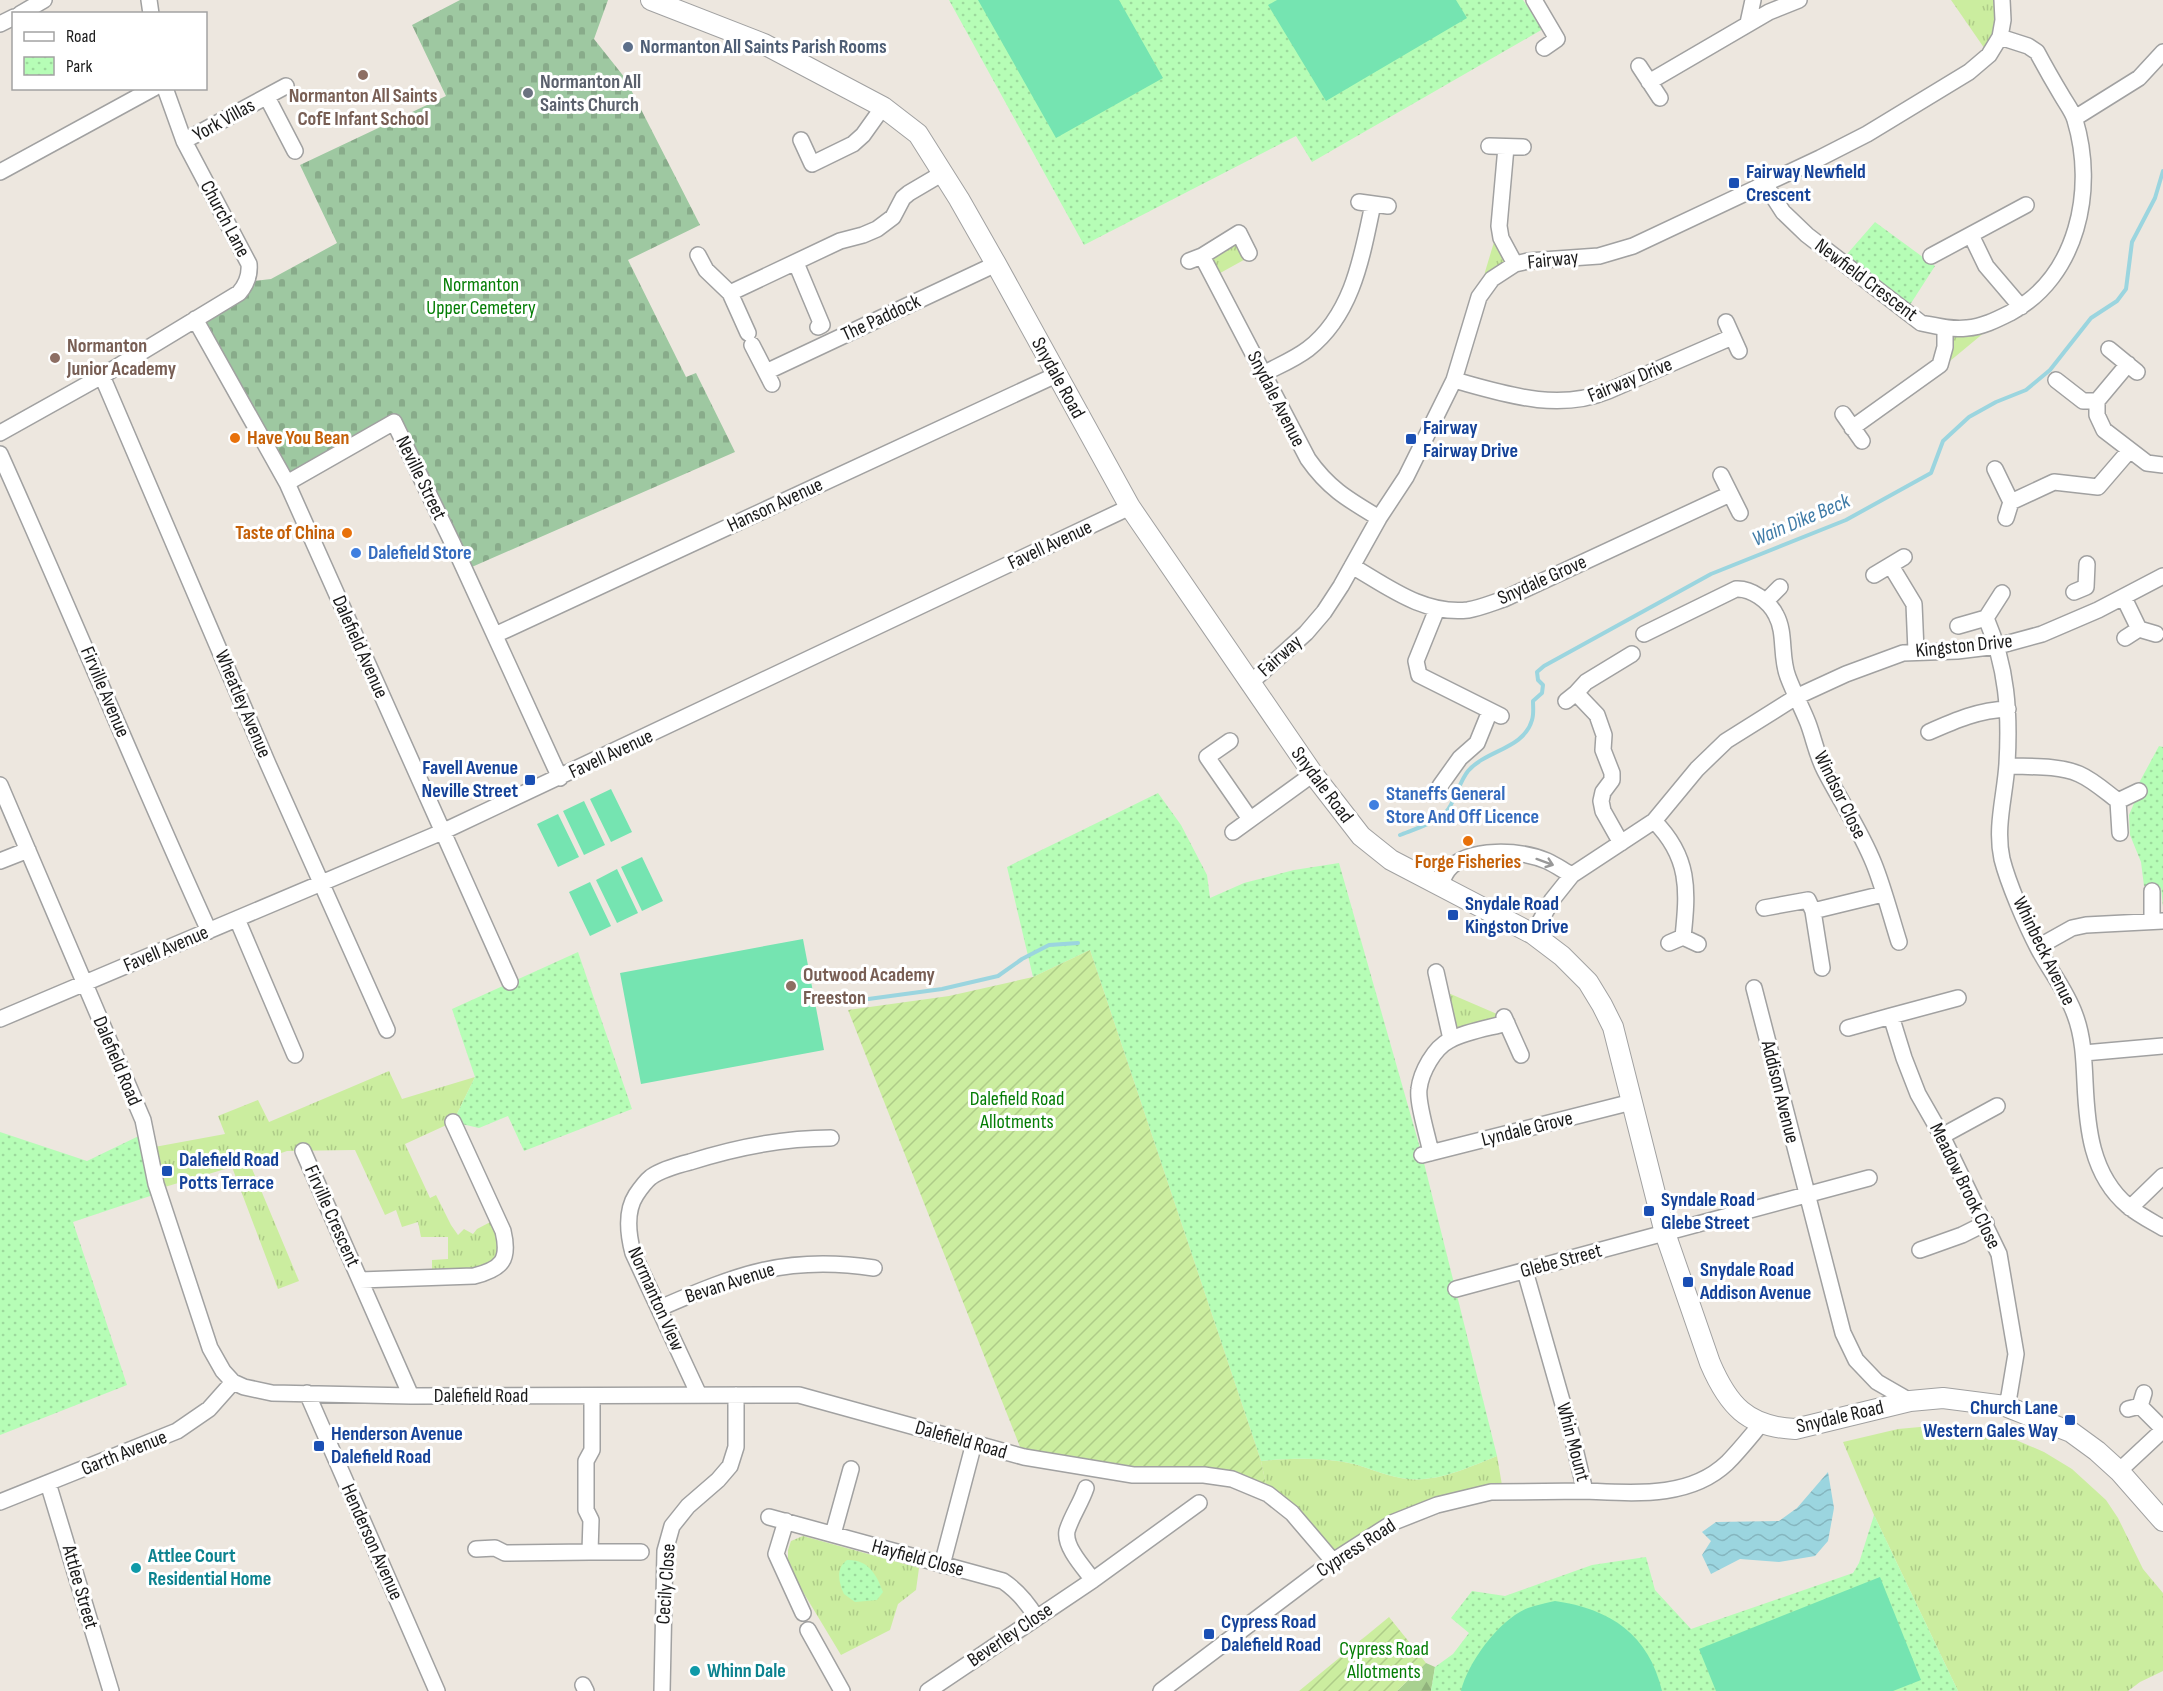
<svg xmlns="http://www.w3.org/2000/svg" width="2163" height="1691" viewBox="0 0 2163 1691" font-family="'Sofia Sans Condensed',sans-serif">
	<defs>
		<pattern id="grass-tufts" width="24" height="20" patternUnits="userSpaceOnUse" patternTransform="scale(1.5)"><rect width="24" height="20" fill="#cbed9f"/><path d="M3 7l-1-3M5 7V3M7 7l1-3M15 17l-1-3M17 17v-4M19 17l1-3" fill="none" stroke="#aecb88"/></pattern>
		<pattern id="forest-firs" width="22" height="20" patternUnits="userSpaceOnUse" patternTransform="scale(1.5)"><rect width="22" height="20" fill="#a8d090"/><path d="M5 1l3.5 6h-7zM16 11l3.5 6h-7z" fill="#90b27c"/></pattern>
		<pattern id="cemetery-stones" width="16" height="16" patternUnits="userSpaceOnUse" patternTransform="scale(1.5)"><rect width="16" height="16" fill="#9ec8a1"/><path d="M2 7V4a2 2 0 0 1 4 0v3zM10 15v-3a2 2 0 0 1 4 0v3z" fill="#88ab8a"/></pattern>
		<pattern id="park-dots" width="8" height="8" patternUnits="userSpaceOnUse" patternTransform="scale(1.5)"><rect width="8" height="8" fill="#b6fdb6"/><path d="M2 2h.1M6 6h.1" fill="none" stroke="#9cd89c" stroke-width="1.8" stroke-linecap="round"/></pattern>
		<pattern id="garden-furrows" width="10" height="10" patternUnits="userSpaceOnUse" patternTransform="scale(1.5)"><rect width="10" height="10" fill="#cbed9f"/><path d="M-1 1l2-2M0 10L10 0M9 11l2-2" fill="none" stroke="#aecb88"/></pattern>
		<pattern id="water-waves" width="16" height="10" patternUnits="userSpaceOnUse" patternTransform="scale(1.5)"><rect width="16" height="10" fill="#9bd5df"/><path d="M0 5q4-4 8 0t8 0" fill="none" stroke="#85b6bf"/></pattern>
	</defs>
	<rect width="100%" height="100%" fill="#ede7df"/>
	<path fill="url(#grass-tufts)" d="M1951,0H2002L1989,55Z
		M1497,232L1515,264L1483,289L1485,272Z
		M1239,233L1251,256L1213,277L1202,256Z
		M1991,327L1944,366L1945,328Z
		M1439,989L1504,1017L1451,1039Z
		M389,1071L402,1099L475,1077L453,1122L405,1144L430,1198L436,1195L451,1225L458,1235L464,1229L473,1234L477,1229L498,1218L500,1266L432,1277V1260L448,1259V1237H421L418,1222L402,1227L396,1210L385,1215L355,1150L287,1151L250,1164L299,1281L278,1289L232,1167L158,1189L149,1148L225,1134L218,1116L258,1100L269,1122Z
		M1942,1425L1991,1432L2016,1440L2044,1452L2072,1469L2106,1500L2118,1518L2143,1569L2163,1593V1671L2140,1682L2128,1691H1958L1874,1515L1843,1442L1898,1429Z
		M1497,1456L1503,1491L1437,1505L1333,1561L1268,1494L1261,1461C1291,1458 1324,1457 1354,1464C1372,1469 1389,1477 1408,1479C1439,1482 1469,1467 1497,1456Z
		M803,1536L919,1568L916,1590L898,1604L890,1630L841,1655L788,1567V1550L791,1541Z"/>
	<path fill="url(#forest-firs)" d="M1426,1663L1435,1667L1431,1691H1397Z"/>
	<path fill="url(#cemetery-stones)" d="M460,0H608L594,39L625,78L700,225L628,260L686,377L696,373L735,452L465,570L394,422L287,483L195,319L246,282L271,279L337,243L300,165L446,96L412,25Z"/>
	<path fill="url(#park-dots)" d="M949,0H1523L1543,29L1312,162L1296,136L1084,245Z
		M1875,222L1935,266L1906,311L1841,261Z
		M2159,746L2163,747V907L2161,888L2156,885L2144,886L2141,862L2130,835L2129,815L2135,801L2145,795L2139,783Z
		M1158,793L1181,825L1207,875L1210,898L1244,883L1294,870L1339,863L1422,1155L1497,1456C1469,1467 1439,1482 1408,1479C1389,1477 1372,1469 1354,1464C1324,1457 1291,1458 1261,1461L1090,950L1033,977L1007,867Z
		M578,952L632,1109L524,1151L508,1116L479,1128L453,1122L475,1077L452,1009Z
		M0,1132L87,1161L145,1133L159,1193L73,1222L127,1385L0,1435Z
		M1874,1515L1958,1691H1431L1435,1667L1453,1654L1469,1633L1451,1618L1472,1591L1505,1596L1592,1565L1646,1557L1655,1590L1691,1629L1853,1573L1859,1563Z
		M847,1560C868,1559 877,1575 883,1592L877,1600L855,1602L844,1594C839,1583 835,1569 847,1560Z"/>
	<path fill="url(#garden-furrows)" d="M1090,950L1261,1461L1268,1494L1232,1479L1024,1457L848,1010L949,996L1033,977Z
		M1389,1617L1426,1663L1397,1691H1299Z"/>
	<path fill="#75e4b1" d="M978,0H1119L1163,78L1056,138Z
		M1277,0H1456L1467,18L1326,101L1268,5Z
		M611,789L632,832L611,842L590,799Z
		M584,801L605,845L584,855L563,811Z
		M558,814L579,857L558,867L537,824Z
		M642,857L663,901L642,911L621,867Z
		M617,869L638,913L617,923L596,880Z
		M590,882L611,926L590,936L569,892Z
		M803,939L824,1050L641,1084L620,973Z
		M1880,1577L1921,1680L1893,1691H1716L1699,1649Z
		M1555,1601C1611,1609 1649,1635 1662,1691H1461C1468,1662 1499,1620 1528,1608C1536,1605 1546,1603 1555,1601Z"/>
	<path fill="url(#water-waves)" d="M1828,1472L1834,1508L1828,1541L1815,1556L1779,1562L1740,1559L1711,1574L1702,1555L1711,1541L1702,1532L1716,1522L1779,1521L1797,1508Z"/>
	<g fill="none" stroke-linecap="round" stroke-linejoin="round">
		<path stroke="#9bd5df" stroke-width="4" d="M1400,835C1412,830 1438,822 1446,812C1454,804 1459,782 1468,771C1486,750 1524,749 1532,720C1534,714 1533,707 1533,701L1542,693L1543,685L1538,680L1537,672L1544,666L1711,574L1846,520L1931,473L1943,441L1969,417L1996,402L2026,390L2050,370L2091,318L2117,301L2126,289L2132,242L2155,198L2163,171
			M839,1003L942,989L998,976L1022,959L1049,945L1078,943"/>
		<defs>
			<path id="minor" d="M149,0L151,14
				M1534,0L1557,39L1544,48
				M20,14L44,0
				M1748,23L1753,0
				M0,24L14,17
				M1639,66L1660,98
				M1649,82L1769,12L1799,0
				M264,98L268,99L295,151
				M2075,118L2139,78L2163,52
				M801,140L812,164L853,144L863,135L883,107
				M184,141L286,86
				M1489,146L1523,147
				M1506,147L1499,226L1501,238L1515,264
				M0,172L154,88
				M1765,184L1783,212L1807,235L1921,323C1937,326 1951,330 1967,328C1982,327 1996,320 2010,313C2078,277 2096,189 2075,120C2073,112 2066,103 2062,96C2053,81 2045,67 2037,52L2028,46L2000,37
				M1359,202L1388,206
				M1971,235L1986,266L2021,307
				M698,255L706,270L730,293L748,333
				M1202,256L1308,459C1329,489 1349,500 1379,518
				M1931,256L2026,205
				M1189,261L1202,256L1239,233L1249,253
				M796,263L822,325L818,327
				M730,293L840,241L863,235L877,229L893,217L903,198L909,193L943,173
				M195,319L287,483L510,982
				M1726,322L1739,351
				M752,345L772,384
				M2109,349L2137,372
				M2128,364L2097,401V415L2104,430L2147,463L2163,465
				M766,372L996,264
				M1263,374C1278,366 1295,359 1308,349C1353,314 1362,256 1373,204
				M102,376L268,764L387,1030
				M1454,380C1505,394 1557,412 1608,391L1732,337
				M2056,380L2083,401H2097
				M1843,414L1862,441
				M1852,428L1940,365L1945,347V328
				M0,433L102,376L239,293C246,285 250,275 249,264L184,141L165,88
				M0,454C71,612 137,773 209,931
				M1995,469L2011,502L2006,518
				M1721,475L1740,513
				M287,483L394,422L452,542L560,778
				M2011,502L2054,482L2098,487L2129,451
				M1352,566C1388,587 1424,615 1468,610C1480,608 1492,603 1504,599L1730,494
				M1891,566L1914,604L1916,651
				M1874,575L1904,557
				M2074,592L2086,587L2087,564
				M2124,598L2139,629
				M1766,601L1780,587
				M1437,609L1416,661L1419,675L1501,716
				M1986,618C2007,667 2010,712 2007,764C2005,796 1995,827 2002,859C2008,883 2026,925 2038,948C2050,971 2066,990 2075,1015C2083,1036 2084,1059 2085,1082C2087,1127 2091,1175 2128,1206C2139,1215 2151,1221 2163,1228
				M1958,626L1986,618L2002,593
				M1644,634L1736,589C1751,588 1769,601 1776,615C1786,633 1780,657 1788,677C1794,693 1802,708 1808,723C1814,739 1817,756 1825,771C1841,802 1861,831 1874,864C1884,889 1891,917 1899,942
				M495,635L1056,375
				M2125,638L2139,629L2156,634
				M1249,684L1306,633L1324,612L1341,586L1379,518L1406,477L1454,380L1479,297L1492,279L1515,264L1528,261L1599,256L1633,246L1820,158L1867,134L1969,72L1989,55L2000,37L2003,20L2002,0
				M1576,693L1586,682L1632,654
				M1566,701L1576,693L1597,715L1604,735L1603,750L1612,773V780L1603,792L1601,801L1603,811L1621,843
				M1929,732C1956,720 1979,710 2008,709
				M1230,741L1207,757L1250,819
				M2007,766C2030,767 2058,765 2079,774C2093,780 2106,792 2118,801L2120,833
				M0,785L143,1120L156,1184L210,1348L223,1371L233,1382L244,1387L272,1393L411,1396L799,1395L1024,1457L1133,1475H1204L1232,1479L1268,1494L1292,1513L1333,1561
				M1440,786L1460,758L1477,743L1490,711
				M2118,801L2139,791
				M1654,821C1690,857 1688,890 1683,937
				M1233,832L1313,774
				M0,861L28,850
				M1440,887C1442,881 1445,874 1448,870C1469,846 1521,850 1547,861C1556,865 1564,871 1572,875
				M2152,891V920
				M1764,908L1808,900L1813,911L1822,968
				M1813,911L1883,894
				M237,919L295,1055
				M1533,934L1552,900L1572,875L1654,821L1697,769L1726,741L1796,697L1846,674L1903,653L1957,651L1998,646L2042,634L2098,610L2163,576
				M1669,943L1683,937L1698,944
				M2038,947L2072,928L2086,925L2163,921
				M1436,972L1451,1039
				M1754,988L1843,1333L1856,1360L1877,1382L1910,1401
				M1891,1016L1958,998
				M1504,1017L1521,1055
				M0,1019L442,832L1130,507
				M1848,1028L1891,1016L1904,1058L1918,1094L1942,1136L1999,1254L2016,1354L2009,1396L2005,1406
				M2084,1053L2163,1046
				M1942,1136L1997,1106
				M303,1151L411,1396
				M1431,1153C1428,1137 1417,1103 1419,1089C1421,1072 1434,1048 1450,1040C1467,1031 1489,1028 1507,1023
				M1422,1155L1632,1102
				M2130,1208L2163,1176
				M1920,1250L1962,1235L1986,1223
				M1525,1271L1572,1436L1585,1491C1633,1493 1689,1499 1727,1463C1739,1451 1750,1437 1761,1424
				M360,1280L474,1276C502,1269 510,1260 503,1231L453,1122
				M1456,1289L1869,1178
				M660,1308C738,1274 787,1255 874,1268
				M307,1393L437,1691
				M699,1395L633,1253C628,1234 625,1212 636,1195C640,1189 646,1181 651,1177C661,1170 678,1165 690,1162C737,1147 782,1138 831,1138
				M2140,1406L2163,1429
				M2128,1409L2140,1406L2144,1393
				M2119,1471L2163,1430
				M48,1483L111,1691
				M1086,1488C1081,1503 1071,1517 1067,1531C1064,1547 1084,1568 1093,1580
				M0,1502L177,1431L209,1409L233,1382
				M769,1517L1003,1581C1018,1591 1027,1602 1036,1617
				M786,1521L776,1554L803,1613
				M833,1534L851,1469
				M476,1549L495,1548L505,1553L590,1552L591,1520L586,1510V1461L592,1450V1396
				M590,1552H641
				M942,1565L974,1443
				M808,1630L842,1691
				M583,1685L586,1691
				M662,1691L665,1551L672,1526L688,1506L718,1480L730,1466L736,1447V1395
				M928,1691L1093,1580L1199,1503
				M1161,1691L1333,1561L1394,1522L1437,1505L1491,1492L1585,1491"/>
			<path id="tertiary" d="M651,0L764,44L883,107L918,134L959,199L996,264L1130,507L1313,774L1361,836L1391,860L1533,934L1562,956L1588,982L1602,1005L1613,1027L1665,1233L1710,1363C1728,1405 1747,1427 1795,1429L1910,1401L1943,1398L2005,1406L2071,1432L2097,1451L2119,1471L2163,1521"/>
		</defs>
		<use href="#minor" stroke="#a1a1a1" stroke-width="18"/>
		<use href="#tertiary" stroke="#a1a1a1" stroke-width="22"/>
		<use href="#minor" stroke="#fff" stroke-width="15"/>
		<use href="#tertiary" stroke="#fff" stroke-width="20"/>
	</g>
	<defs><path id="oneway-shaft" d="M-6 0H5M1.5-3L5.5 0L1.5 3" fill="none" stroke-width="1.6" stroke-linecap="round" stroke-linejoin="round" transform="scale(1.5)"/></defs>
	<use stroke="#989898" href="#oneway-shaft" transform="translate(1545 862) rotate(20)"/>
	<circle fill="#5c6f8a" stroke="#fff" stroke-width="2" cx="628" cy="47" r="6"/>
	<g fill="#8d6e63" stroke="#fff" stroke-width="2">
		<circle cx="363" cy="75" r="6"/>
		<circle cx="55" cy="358" r="6"/>
		<circle cx="791" cy="986" r="6"/>
	</g>
	<circle fill="#6b7280" stroke="#fff" stroke-width="2" cx="528" cy="93" r="6"/>
	<g fill="#1a4fb4" stroke="#fff" stroke-width="2">
		<rect x="1728" y="177" width="12" height="12" rx="3"/>
		<rect x="1405" y="433" width="12" height="12" rx="3"/>
		<rect x="524" y="774" width="12" height="12" rx="3"/>
		<rect x="1447" y="909" width="12" height="12" rx="3"/>
		<rect x="161" y="1165" width="12" height="12" rx="3"/>
		<rect x="1643" y="1205" width="12" height="12" rx="3"/>
		<rect x="1682" y="1276" width="12" height="12" rx="3"/>
		<rect x="2064" y="1414" width="12" height="12" rx="3"/>
		<rect x="313" y="1440" width="12" height="12" rx="3"/>
		<rect x="1203" y="1628" width="12" height="12" rx="3"/>
	</g>
	<g fill="#e8710a" stroke="#fff" stroke-width="2">
		<circle cx="235" cy="438" r="6"/>
		<circle cx="347" cy="533" r="6"/>
		<circle cx="1468" cy="841" r="6"/>
	</g>
	<g fill="#3f7fe0" stroke="#fff" stroke-width="2">
		<circle cx="356" cy="553" r="6"/>
		<circle cx="1374" cy="805" r="6"/>
	</g>
	<g fill="#0f9aa8" stroke="#fff" stroke-width="2">
		<circle cx="136" cy="1568" r="6"/>
		<circle cx="695" cy="1671" r="6"/>
	</g>
	<g text-anchor="middle" dominant-baseline="central" stroke-width="6" stroke-linejoin="round" paint-order="stroke">
		<g font-size="20" font-weight="bold" fill="#4e5e75" stroke="#fff" text-anchor="start">
			<text x="640" y="47">Normanton All Saints Parish Rooms</text>
		</g>
		<g font-size="20" font-weight="bold" fill="#5b616d" stroke="#fff" text-anchor="start">
			<text x="540" y="82">Normanton All<tspan x="540" dy="23">Saints Church</tspan></text>
		</g>
		<g font-size="20" font-weight="bold" fill="#785e54" stroke="#fff" text-anchor="start">
			<text x="363" y="96" text-anchor="middle">Normanton All Saints<tspan x="363" dy="23">CofE Infant School</tspan></text>
			<text x="67" y="346">Normanton<tspan x="67" dy="23">Junior Academy</tspan></text>
			<text x="803" y="975">Outwood Academy<tspan x="803" dy="23">Freeston</tspan></text>
		</g>
		<g font-size="20" fill="#1a1a1a" stroke="#fff">
			<text transform="translate(224 120) rotate(-29)">York Villas</text>
			<text transform="translate(225 219) rotate(62)">Church Lane</text>
			<text transform="translate(1553 260) rotate(-6)">Fairway</text>
			<text transform="translate(1866 280) rotate(37)">Newfield Crescent</text>
			<text transform="translate(881 318) rotate(-25)">The Paddock</text>
			<text transform="translate(1058 378) rotate(61)">Snydale Road</text>
			<text transform="translate(1630 380) rotate(-22)">Fairway Drive</text>
			<text transform="translate(1276 399) rotate(63)">Snydale Avenue</text>
			<text transform="translate(421 478) rotate(64)">Neville Street</text>
			<text transform="translate(775 505) rotate(-25)">Hanson Avenue</text>
			<text transform="translate(1050 545) rotate(-25)">Favell Avenue</text>
			<text transform="translate(1542 580) rotate(-24)">Snydale Grove</text>
			<text transform="translate(1964 646) rotate(-6)">Kingston Drive</text>
			<text transform="translate(360 647) rotate(66)">Dalefield Avenue</text>
			<text transform="translate(1280 656) rotate(-42)">Fairway</text>
			<text transform="translate(105 692) rotate(67)">Firville Avenue</text>
			<text transform="translate(243 704) rotate(67)">Wheatley Avenue</text>
			<text transform="translate(611 754) rotate(-25)">Favell Avenue</text>
			<text transform="translate(1322 785) rotate(53)">Snydale Road</text>
			<text transform="translate(1840 795) rotate(64)">Windsor Close</text>
			<text transform="translate(166 949) rotate(-23)">Favell Avenue</text>
			<text transform="translate(2044 951) rotate(64)">Whinbeck Avenue</text>
			<text transform="translate(117 1061) rotate(67)">Dalefield Road</text>
			<text transform="translate(1780 1092) rotate(76)">Addison Avenue</text>
			<text transform="translate(1527 1129) rotate(-14)">Lyndale Grove</text>
			<text transform="translate(1965 1186) rotate(64)">Meadow Brook Close</text>
			<text transform="translate(332 1216) rotate(66)">Firville Crescent</text>
			<text transform="translate(1561 1261) rotate(-15)">Glebe Street</text>
			<text transform="translate(730 1283) rotate(-18)">Bevan Avenue</text>
			<text transform="translate(656 1299) rotate(66)">Normanton View</text>
			<text x="481" y="1396">Dalefield Road</text>
			<text transform="translate(1840 1417) rotate(-13)">Snydale Road</text>
			<text transform="translate(961 1440) rotate(16)">Dalefield Road</text>
			<text transform="translate(1573 1442) rotate(75)">Whin Mount</text>
			<text transform="translate(124 1453) rotate(-22)">Garth Avenue</text>
			<text transform="translate(372 1542) rotate(66)">Henderson Avenue</text>
			<text transform="translate(1356 1548) rotate(-33)">Cypress Road</text>
			<text transform="translate(918 1558) rotate(15)">Hayfield Close</text>
			<text transform="translate(666 1584) rotate(-86)">Cecily Close</text>
			<text transform="translate(80 1587) rotate(74)">Attlee Street</text>
			<text transform="translate(1010 1635) rotate(-34)">Beverley Close</text>
		</g>
		<g font-size="20" font-weight="bold" fill="#164399" stroke="#fff" text-anchor="start">
			<text x="1746" y="172">Fairway Newfield<tspan x="1746" dy="23">Crescent</tspan></text>
			<text x="1423" y="428">Fairway<tspan x="1423" dy="23">Fairway Drive</tspan></text>
			<text x="518" y="768" text-anchor="end">Favell Avenue<tspan x="518" dy="23">Neville Street</tspan></text>
			<text x="1465" y="904">Snydale Road<tspan x="1465" dy="23">Kingston Drive</tspan></text>
			<text x="179" y="1160">Dalefield Road<tspan x="179" dy="23">Potts Terrace</tspan></text>
			<text x="1661" y="1200">Syndale Road<tspan x="1661" dy="23">Glebe Street</tspan></text>
			<text x="1700" y="1270">Snydale Road<tspan x="1700" dy="23">Addison Avenue</tspan></text>
			<text x="2058" y="1408" text-anchor="end">Church Lane<tspan x="2058" dy="23">Western Gales Way</tspan></text>
			<text x="331" y="1434">Henderson Avenue<tspan x="331" dy="23">Dalefield Road</tspan></text>
			<text x="1221" y="1622">Cypress Road<tspan x="1221" dy="23">Dalefield Road</tspan></text>
		</g>
		<g font-size="20" fill="#037d04" stroke="#fff">
			<text x="481" y="285">Normanton<tspan x="481" dy="23">Upper Cemetery</tspan></text>
			<text x="1017" y="1099">Dalefield Road<tspan x="1017" dy="23">Allotments</tspan></text>
			<text x="1384" y="1649">Cypress Road<tspan x="1384" dy="23">Allotments</tspan></text>
		</g>
		<g font-size="20" font-weight="bold" fill="#c56008" stroke="#fff" text-anchor="start">
			<text x="247" y="438">Have You Bean</text>
			<text x="335" y="533" text-anchor="end">Taste of China</text>
			<text x="1468" y="862" text-anchor="middle">Forge Fisheries</text>
		</g>
		<g font-size="20" font-weight="bold" fill="#366cbe" stroke="#fff" text-anchor="start">
			<text x="368" y="553">Dalefield Store</text>
			<text x="1386" y="794">Staneffs General<tspan x="1386" dy="23">Store And Off Licence</tspan></text>
		</g>
		<g font-size="20" font-weight="bold" fill="#0d838f" stroke="#fff" text-anchor="start">
			<text x="148" y="1556">Attlee Court<tspan x="148" dy="23">Residential Home</tspan></text>
			<text x="707" y="1671">Whinn Dale</text>
		</g>
		<g font-size="21" font-style="italic" fill="#3f7ba7" stroke="#fff">
			<text transform="translate(1801 520) rotate(-23)">Wain Dike Beck</text>
		</g>
	</g>
	<rect x="12" y="12" width="195" height="78" fill="#ffffff" stroke="#a3a3a3" stroke-width="1.5"/>
	<rect x="24" y="32" width="30" height="9" fill="#ffffff" stroke="#a3a3a3" stroke-width="1.5"/>
	<text x="66" y="42" font-size="18" fill="#1a1a1a">Road</text>
	<rect x="24" y="57" width="30" height="18" fill="url(#park-dots)" stroke="#a3a3a3" stroke-width="1.5"/>
	<text x="66" y="72" font-size="18" fill="#1a1a1a">Park</text>
</svg>
